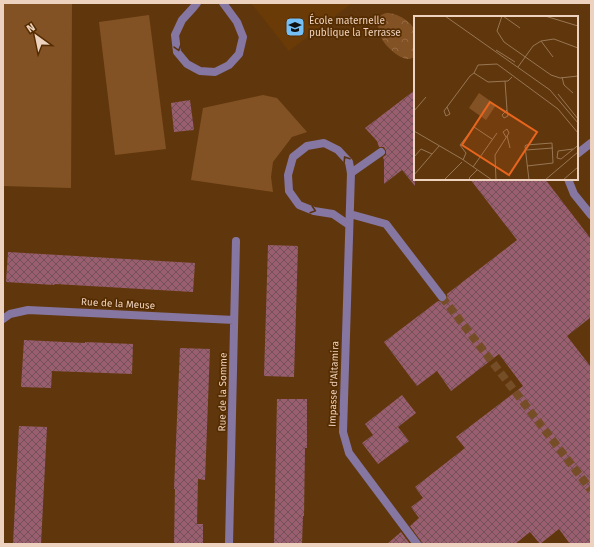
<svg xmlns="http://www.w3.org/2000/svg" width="594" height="547" viewBox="0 0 594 547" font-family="'Fira Sans',sans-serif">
	<defs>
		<pattern id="park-crowns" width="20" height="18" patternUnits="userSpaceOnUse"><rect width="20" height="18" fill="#835224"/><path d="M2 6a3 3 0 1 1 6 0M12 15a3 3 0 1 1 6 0" fill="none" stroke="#956a42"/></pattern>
		<pattern id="building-cross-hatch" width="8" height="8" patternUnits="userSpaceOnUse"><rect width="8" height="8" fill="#995e6f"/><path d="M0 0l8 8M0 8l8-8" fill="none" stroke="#745057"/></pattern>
	</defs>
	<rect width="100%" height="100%" fill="#60370c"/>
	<path fill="#6a3b06" d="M251,3H352L289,51Z"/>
	<path fill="#835224" d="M3,3H72L71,188L3,186Z
		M149,15L166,149L115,155L99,22Z
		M263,95L277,98L307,132L292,137L273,162L271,177L273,192L191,180L203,108Z"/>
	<path fill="url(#park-crowns)" d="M386,13C395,12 412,21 415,31C416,35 415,51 415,56C413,57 411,59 409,59C401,60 386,47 382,39C379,34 378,27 377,21L381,15Z"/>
	<path fill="url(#building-cross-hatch)" d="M415,90V186L402,170L384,184V161L383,157L386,155V151L384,147H379L377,141L365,128Z
		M190,100L194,130L174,132L171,103Z
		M470,179H545L591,239V317L567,336L591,367V544H570L559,529L540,544L530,532L515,544H422L421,541L410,526L419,518L411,507L423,498L415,487L465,448L456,437L523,386L499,354L451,391L437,371L417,386L384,342L438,301L442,302H445L447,299V294L517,240Z
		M268,245L298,246L294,377L264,376Z
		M8,252L195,263L193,292L55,284L54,285L6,282Z
		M24,340L85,343V342L133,344L132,374L52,371L51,388L21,387Z
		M180,348L210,349L205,480L198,479L197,524H203V544H174L175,489H174Z
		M402,395L416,413L398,427L409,441L378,464L362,443L373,435L365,424Z
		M277,399H307V448H305L304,516H303L302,544H274Z
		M19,426L47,427L41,544H13Z
		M401,532L410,544H387Z"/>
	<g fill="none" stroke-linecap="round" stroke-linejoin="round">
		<path stroke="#754e27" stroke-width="8" stroke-dasharray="8 4" stroke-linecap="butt" d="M442,297L591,490"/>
		<path stroke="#8676a2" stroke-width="8" d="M351,173L381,152"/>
		<path stroke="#8676a2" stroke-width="8" d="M197,3L193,8L182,20L175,35L177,52L187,64L200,71L215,72L229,65L239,54L243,37L237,22L223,3
			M577,154L591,143
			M568,179L574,194L591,215
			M350,214L386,224L442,297
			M349,225L333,214L314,211L299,205L289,191L288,175L293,157L307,146L324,143L338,150L349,162L351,173L343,432L349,453L417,544
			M3,319L10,314L28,310L234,320
			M229,544L236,241"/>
	</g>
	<defs><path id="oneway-chevron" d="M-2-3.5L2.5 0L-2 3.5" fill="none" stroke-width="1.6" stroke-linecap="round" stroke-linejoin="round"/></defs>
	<g stroke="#5a3310">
		<use href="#oneway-chevron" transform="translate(178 48) rotate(74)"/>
		<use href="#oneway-chevron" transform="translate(346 159) rotate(-123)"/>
		<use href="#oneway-chevron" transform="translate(313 210) rotate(17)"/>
	</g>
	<defs>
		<symbol id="school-square" viewBox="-11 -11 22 22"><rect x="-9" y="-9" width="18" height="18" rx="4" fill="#74c0f6" stroke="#552c00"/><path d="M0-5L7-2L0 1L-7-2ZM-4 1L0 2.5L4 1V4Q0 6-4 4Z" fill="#111"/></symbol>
	</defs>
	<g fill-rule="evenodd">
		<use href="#school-square" x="284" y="16" width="22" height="22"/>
	</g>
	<g text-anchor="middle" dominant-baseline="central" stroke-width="3.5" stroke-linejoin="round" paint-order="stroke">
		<g font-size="10" fill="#edd3bf" stroke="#552c00" text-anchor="start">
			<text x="309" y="21">École maternelle<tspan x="309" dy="12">publique la Terrasse</tspan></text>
		</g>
		<g font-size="10" fill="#edd3bf" stroke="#552c00">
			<text transform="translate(118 304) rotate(3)">Rue de la Meuse</text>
			<text transform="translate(334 384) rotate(-88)">Impasse d'Altamira</text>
			<text transform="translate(223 392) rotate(-89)">Rue de la Somme</text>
		</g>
	</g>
	<g transform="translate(414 16)">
		<rect width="164" height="164" fill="#60370c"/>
		<path d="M65,77L82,89L72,104L55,92Z" fill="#835224"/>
		<path fill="none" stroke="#987554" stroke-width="1" d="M31,0L136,74L164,107M88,0L83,15L90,26L137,59L146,62L164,60M89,0L106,12M131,0L164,10M127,25L139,41M82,34L101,46M83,48L144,93L164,117M104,51L119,30L127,25L140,23L164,32M60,57L74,66L94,65L98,61M148,61L150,69L159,77M91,65L93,94L94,100L90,102L88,99L93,94M144,78L164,103M33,91L36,98L32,100L30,95L56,60L60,57L64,49L83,48M0,95L12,81M0,115L48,143L78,164M93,120L96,132M159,133L144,135L143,142L147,143L162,131L164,129M112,134L139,132M0,141L7,133L18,138M49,144L52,137L46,129L60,111L78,123M113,150L139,147L138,127L112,129L111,130L115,164M59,151L83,117M0,159L25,130M30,164L48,146M57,164L55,162L63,154M82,164L81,139L95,117L93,113L89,116L92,121M131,164L164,136M149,164L164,151"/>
		<path fill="#e8651e" fill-opacity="0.15" stroke="#e8651e" stroke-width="2" d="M76,86L123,116L95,159L48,129Z"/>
		<rect width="164" height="164" fill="none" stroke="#edd3bf" stroke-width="2"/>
	</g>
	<rect width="594" height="547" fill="none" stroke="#edd3bf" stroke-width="8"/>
	<g transform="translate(36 36) rotate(327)" stroke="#552c00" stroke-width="3" paint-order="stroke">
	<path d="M0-3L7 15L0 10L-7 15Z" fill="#edd3bf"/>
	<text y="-6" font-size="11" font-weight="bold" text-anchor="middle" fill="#edd3bf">N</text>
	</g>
</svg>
